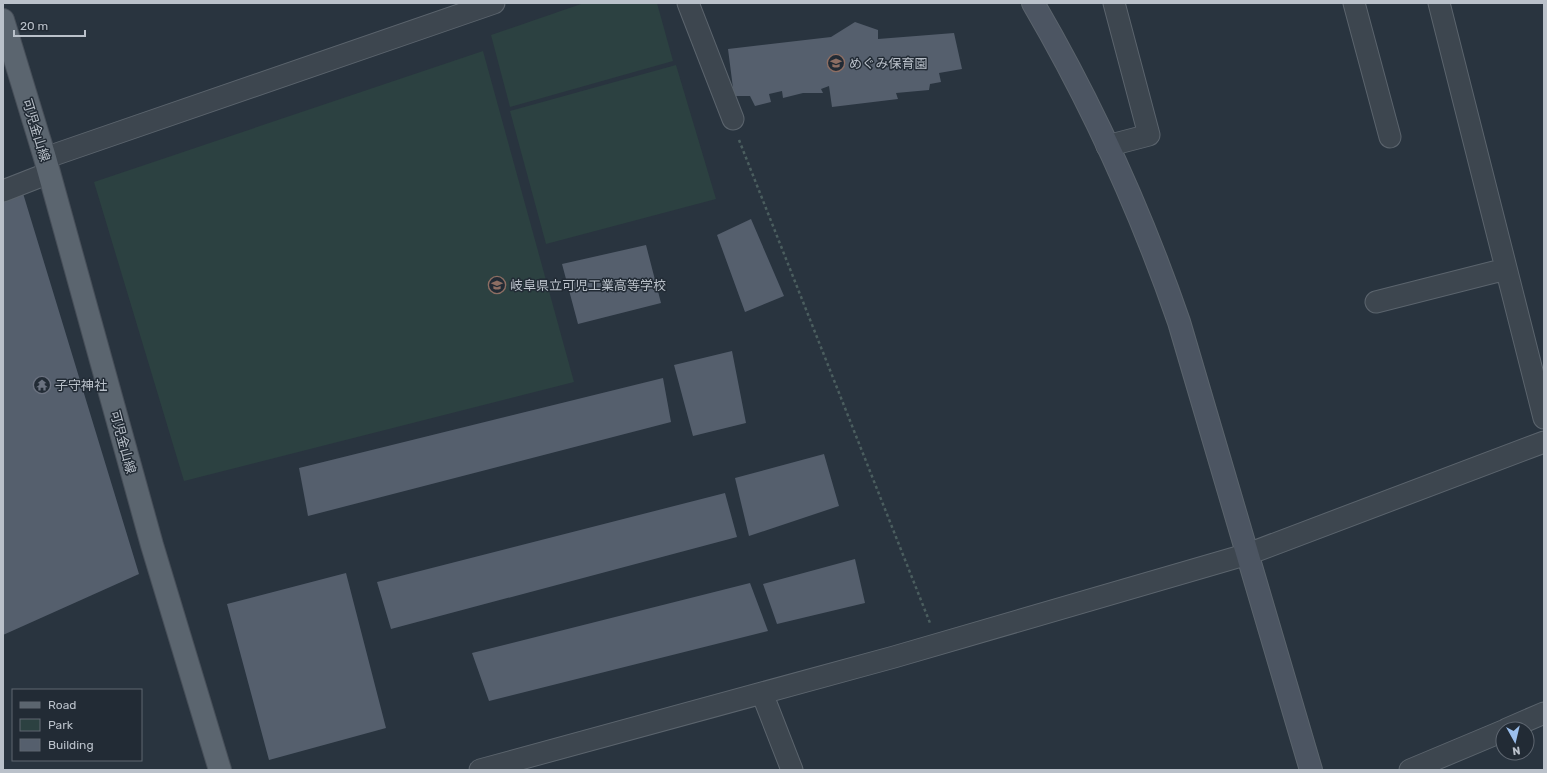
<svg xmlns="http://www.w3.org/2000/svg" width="1547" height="773" viewBox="0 0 1547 773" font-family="Rubik,'Noto Sans JP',sans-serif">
	<rect width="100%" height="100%" fill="#29343f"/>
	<path fill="#2c4141" d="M584,3H657L673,61L510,107L491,35Z
		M483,51L574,382L184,481L94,182Z
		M676,65L716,199L546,244L510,111Z"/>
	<path fill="#555f6d" d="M855,22L878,30V39L954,33L962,69L939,73L941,82L930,84L929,90L896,93L898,99L832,107L829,86L821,89L823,93H803L783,98L782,91L769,94L771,102L755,106L750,96H734L728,49L831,37Z
		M22,190L139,574L3,635V197Z
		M751,219L784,296L745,312L717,235Z
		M646,245L661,303L578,324L562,264Z
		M732,351L746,423L693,436L674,365Z
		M663,378L671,422L308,516L299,468Z
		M824,454L839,506L749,536L735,478Z
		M725,493L737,537L391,629L377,582Z
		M855,559L865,603L777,624L763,584Z
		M346,573L386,728L269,760L227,604Z
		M750,583L768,631L489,701L472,653Z"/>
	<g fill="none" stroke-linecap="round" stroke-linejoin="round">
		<defs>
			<path id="street" d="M688,3L733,119
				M1354,3L1390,137
				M1439,3L1544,418
				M1107,146L1149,135L1114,3
				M45,158L494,3
				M3,191L49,173
				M1376,302L1506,269
				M762,693L792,770
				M1507,729L1544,713
				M480,770L894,657L1248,554L1544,442
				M1410,770L1503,731"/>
			<path id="secondary" d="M1033,3C1092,104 1141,212 1179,322L1311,770"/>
			<path id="primary" d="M3,20L45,158L152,545L220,770"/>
		</defs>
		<use href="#street" stroke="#5b646d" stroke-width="23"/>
		<use href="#secondary" stroke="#5b646d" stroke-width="24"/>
		<use href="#primary" stroke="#474f59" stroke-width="24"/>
		<path stroke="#4b5e5f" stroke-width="2.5" stroke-dasharray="3 3" stroke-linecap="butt" d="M739,140L930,623"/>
		<use href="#street" stroke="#3d464f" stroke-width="21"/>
		<use href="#secondary" stroke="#4c5562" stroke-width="22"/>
		<use href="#primary" stroke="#5b656f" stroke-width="22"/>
	</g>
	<defs>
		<symbol id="school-ring" viewBox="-11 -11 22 22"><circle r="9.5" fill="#222b35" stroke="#8d6e63" stroke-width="1.5"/><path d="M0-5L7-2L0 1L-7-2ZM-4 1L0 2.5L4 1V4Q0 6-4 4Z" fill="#8d6e63"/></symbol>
		<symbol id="temple-ring" viewBox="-11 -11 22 22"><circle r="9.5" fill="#222b35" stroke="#6b7280" stroke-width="1.5"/><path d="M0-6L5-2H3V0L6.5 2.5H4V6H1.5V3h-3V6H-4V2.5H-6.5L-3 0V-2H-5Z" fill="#6b7280"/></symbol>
	</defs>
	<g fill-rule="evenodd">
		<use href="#school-ring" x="826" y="53" width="20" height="20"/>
		<use href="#school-ring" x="487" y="275" width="20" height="20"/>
		<use href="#temple-ring" x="32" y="375" width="20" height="20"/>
	</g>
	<g text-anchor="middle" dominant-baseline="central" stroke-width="3" stroke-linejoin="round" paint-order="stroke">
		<g font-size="13" fill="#bac1ca" stroke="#222b35" text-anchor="start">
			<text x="849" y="63">めぐみ保育園</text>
			<text x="510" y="285">岐阜県立可児工業高等学校</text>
			<text x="55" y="385">子守神社</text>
		</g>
		<g font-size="13" fill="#bac1ca" stroke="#222b35">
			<text transform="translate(36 130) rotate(73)">可児金山線</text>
			<text transform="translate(123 442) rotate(75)">可児金山線</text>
		</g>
	</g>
	<rect width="1547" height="773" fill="none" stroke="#bac1ca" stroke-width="8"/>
	<rect x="12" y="689" width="130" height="72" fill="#222b35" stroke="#5f6771"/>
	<rect x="20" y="702" width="20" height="6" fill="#5b656f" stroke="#5f6771"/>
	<text x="48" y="709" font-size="12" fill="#bac1ca">Road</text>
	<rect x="20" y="719" width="20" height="12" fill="#2c4141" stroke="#5f6771"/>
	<text x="48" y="729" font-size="12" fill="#bac1ca">Park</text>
	<rect x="20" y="739" width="20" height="12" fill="#555f6d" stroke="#5f6771"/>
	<text x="48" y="749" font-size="12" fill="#bac1ca">Building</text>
	<g transform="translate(1515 741) rotate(172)"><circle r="19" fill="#222b35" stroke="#5f6771"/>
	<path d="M0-3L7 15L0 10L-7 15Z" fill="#9bbfed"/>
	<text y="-6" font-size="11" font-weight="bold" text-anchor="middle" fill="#bac1ca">N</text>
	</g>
	<path d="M14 30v6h71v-6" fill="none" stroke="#bac1ca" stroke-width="2"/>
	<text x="20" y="30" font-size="12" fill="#bac1ca" stroke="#222b35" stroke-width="3" paint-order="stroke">20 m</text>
</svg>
